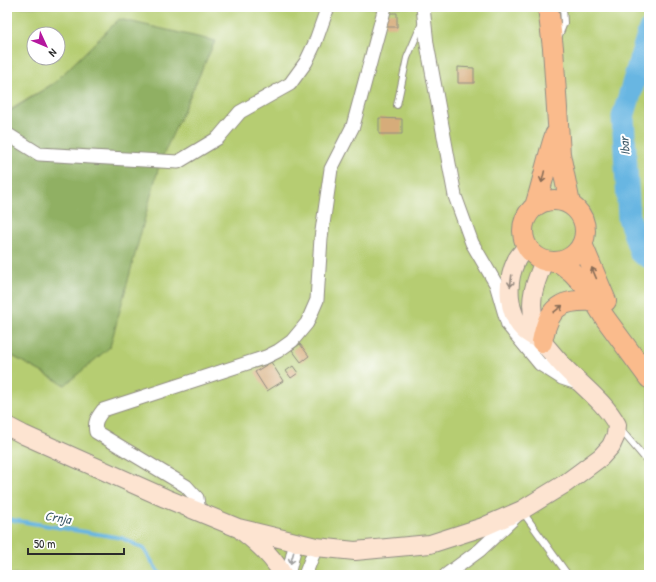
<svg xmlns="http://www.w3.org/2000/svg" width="656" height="582" viewBox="0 0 656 582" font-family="'Patrick Hand',sans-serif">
	<rect width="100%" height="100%" fill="#fff"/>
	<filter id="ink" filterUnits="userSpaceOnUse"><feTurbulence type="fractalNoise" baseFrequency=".025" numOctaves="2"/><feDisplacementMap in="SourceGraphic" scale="8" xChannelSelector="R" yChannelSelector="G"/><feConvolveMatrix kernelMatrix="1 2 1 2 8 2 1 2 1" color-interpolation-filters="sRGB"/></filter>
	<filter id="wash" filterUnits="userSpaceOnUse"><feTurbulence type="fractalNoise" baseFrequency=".012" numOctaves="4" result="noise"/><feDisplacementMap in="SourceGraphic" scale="16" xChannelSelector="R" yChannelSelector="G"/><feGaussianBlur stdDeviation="0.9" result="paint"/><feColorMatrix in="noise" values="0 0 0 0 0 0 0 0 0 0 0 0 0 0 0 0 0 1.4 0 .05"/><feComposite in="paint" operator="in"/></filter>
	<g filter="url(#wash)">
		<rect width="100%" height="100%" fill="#f4ecd8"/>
		<path fill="#b6cd72" stroke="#707c4e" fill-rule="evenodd" d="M7,7H649V575H10L7,572V353L65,385L119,20L54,83L7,112ZM34,34H58V58H34Z"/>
		<path fill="#90b064" stroke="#5e6e48" d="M119,19L215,41L160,162L110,347L65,385L7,353V113L54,83Z"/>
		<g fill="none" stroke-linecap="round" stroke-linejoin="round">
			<path stroke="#68b6e2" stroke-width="4" d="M7,519L122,538L144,549L160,575"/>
			<path stroke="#68b6e2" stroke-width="23" d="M649,31L623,117L629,218L641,253L649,257"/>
		</g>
		<g id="blocks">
			<path fill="#d6ac7a" d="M385,13H397V27H385Z
				M458,67L474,68V83H458Z
				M379,118L402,119V134H379Z
				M300,344L309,356L301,362L292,350Z
				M271,362L283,381L267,391L255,372Z
				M293,366L298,373L291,378L286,371Z"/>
		</g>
	</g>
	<g filter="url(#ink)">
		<use href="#blocks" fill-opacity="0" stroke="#908c82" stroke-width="1"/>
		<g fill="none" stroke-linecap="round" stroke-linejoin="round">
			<defs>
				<path id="lane" d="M558,38L564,23L563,7
					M397,105L407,58L422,23
					M620,429L649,463
					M522,511L568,575"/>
				<path id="street" d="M423,7L427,44L455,196L472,243L496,284L508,325L540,364L562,378L577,383
					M7,134L39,154L178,162L218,138L240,112L290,84L306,62L315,43L326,12L329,7
					M199,512L197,498L186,486L96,432C94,422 97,418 103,410L266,357L278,351L292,341L307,323L317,300L321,238L331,169L353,126L385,7
					M288,575L296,542
					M305,575L316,547
					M446,575L480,550L516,516"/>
				<path id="secondary" d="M542,342C540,334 537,326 534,318C528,298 537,279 544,261
					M7,426L24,435L165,498L238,528L316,547L355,551L430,544L483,527L522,510L566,483L601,457L611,446L616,435L617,425C606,404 585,388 568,371C559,362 552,353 544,344C538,338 530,336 524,330C507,313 506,282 516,261C518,256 523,251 527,247
					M242,531C258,543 273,557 283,575"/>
				<path id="primary" d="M548,7L553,48L560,154L570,204
					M523 231a31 31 0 1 1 62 0a31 31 0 1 1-62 0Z
					M535,206C543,183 547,158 555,135
					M582,244L606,301
					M559,262L572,272L585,286L605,318L649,378
					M542,342C549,306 560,299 595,301"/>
			</defs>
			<use href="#lane" stroke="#908c82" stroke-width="8"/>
			<use href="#street" stroke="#908c82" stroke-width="15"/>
			<use href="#secondary" stroke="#908c82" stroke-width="20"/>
			<use href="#primary" stroke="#908c82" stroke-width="22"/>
			<use href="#lane" stroke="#fff" stroke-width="6"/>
			<use href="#street" stroke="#fff" stroke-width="13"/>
			<use href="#secondary" stroke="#fde4d1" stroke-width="18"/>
			<use href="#primary" stroke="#fabb8c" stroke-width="20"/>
		</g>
		<defs><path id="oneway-shaft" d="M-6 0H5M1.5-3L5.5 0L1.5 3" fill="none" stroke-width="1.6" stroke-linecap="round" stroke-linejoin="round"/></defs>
		<g stroke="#886c57">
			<use href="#oneway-shaft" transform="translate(543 177) rotate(103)"/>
			<use href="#oneway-shaft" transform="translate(594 273) rotate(-113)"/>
			<use href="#oneway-shaft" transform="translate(558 309) rotate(-38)"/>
		</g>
		<use stroke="#94887e" href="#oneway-shaft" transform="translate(511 281) rotate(97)"/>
		<use stroke="#a0a0a0" href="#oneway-shaft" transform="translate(292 558) rotate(106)"/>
	</g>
	<g text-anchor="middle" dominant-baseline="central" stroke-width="4" stroke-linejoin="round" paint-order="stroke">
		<g font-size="13" font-style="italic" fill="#405c6b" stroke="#fff">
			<text transform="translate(624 146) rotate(-94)">Ibar</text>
			<text transform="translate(58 517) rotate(9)">Crnja</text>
		</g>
	</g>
	<rect width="656" height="582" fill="none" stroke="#fff" stroke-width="24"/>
	<g transform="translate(46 46) rotate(134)"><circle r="19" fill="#ffffff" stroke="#aaaaaa"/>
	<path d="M0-3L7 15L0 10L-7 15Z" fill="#b5179e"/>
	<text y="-6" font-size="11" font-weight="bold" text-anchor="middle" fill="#2b2b2b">N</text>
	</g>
	<path d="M28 548v6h96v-6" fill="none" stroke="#2b2b2b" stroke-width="2"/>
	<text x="34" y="548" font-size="12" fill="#2b2b2b" stroke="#ffffff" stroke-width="3" paint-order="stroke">50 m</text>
</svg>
